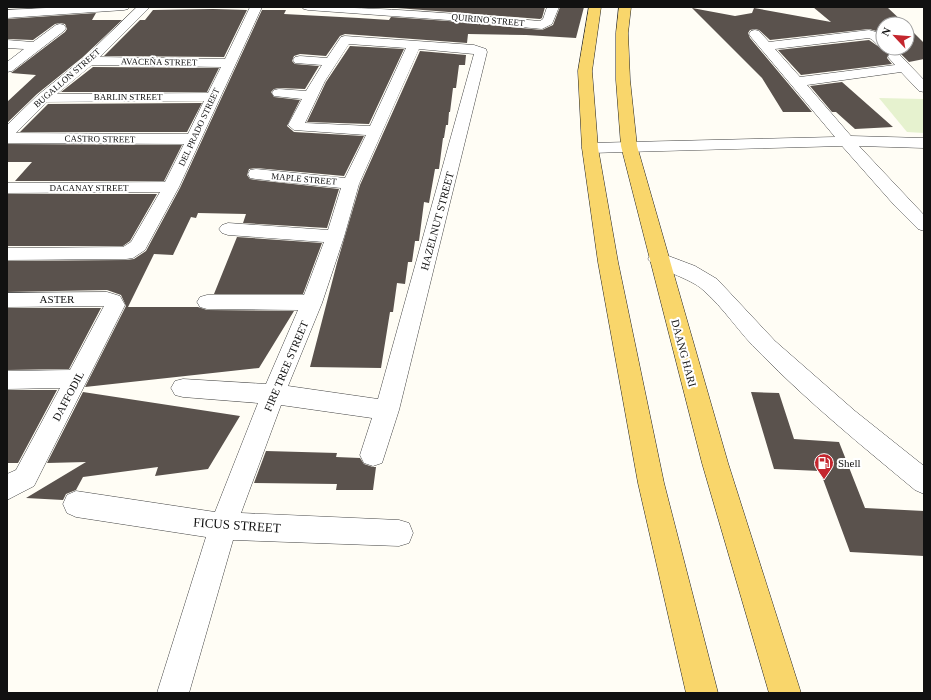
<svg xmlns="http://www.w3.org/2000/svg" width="931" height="700" viewBox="0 0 931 700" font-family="'Times New Roman',serif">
	<rect width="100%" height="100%" fill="#fffdf5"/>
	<path fill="#e6f2cf" d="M879,98L923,99L924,101V133L907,132Z"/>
	<path fill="#5a524d" d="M398,7H545L542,18L540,19L397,8Z
		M560,7H584L576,38L526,35L468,34L467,43L345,34L340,36L326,56L300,54L294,56L292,61L295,64L319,66L305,89L279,88L274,89L271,92L274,97L300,100L287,126L294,132L364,136L344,176L256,168L249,169L247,175L250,179L256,180L339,189L327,228L243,223L246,214L198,213L196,218L191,217L173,255L154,254L128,307H198L207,310L294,311L259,368L85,387L126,306L121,295L107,290L7,292V261L126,260L134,259L146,251L180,188L262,10H286L284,14L359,18L389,20L391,17L448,21L542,30L553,25Z
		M813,7H887L905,24H883V34L880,32L869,29L770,40L759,30L755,29L750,30L748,33L750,38L812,112H783L762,78L692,8L735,16L752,13L754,8L831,22Z
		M213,9L247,10L224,57L104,56L140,20H145L153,10Z
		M96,13L92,20H122L83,57L37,94L7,123V102L36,75L11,73L65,32L67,29L65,24L60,23L55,24L33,40L7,39V19Z
		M907,26L924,43V59L909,62L900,53L889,52L887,58L892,64L801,75L778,50L869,40L882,49L884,48H907Z
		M350,46L404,49L369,124L307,122L326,82Z
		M420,51L466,55L465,65H459L456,88H453L450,112H449L448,125H446L444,138H443L439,169H435L429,203L424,202L419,241H415L412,262H408L405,284L397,283L393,312H390L381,368L310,367L337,263L360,185Z
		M93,67L219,68L207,92H61Z
		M842,82L893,127L855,129L836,112H832L810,86Z
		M202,103L187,132H20L48,104Z
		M7,144L182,145L164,181H15L32,162H7Z
		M7,194H157L130,241L123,246H7Z
		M237,237L322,243L303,294H214Z
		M7,308H101L69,369L7,370Z
		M7,390H57L18,463H7Z
		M83,392L240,416L208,469L155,476L158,467L83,477L76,490L66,494L63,500L26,498L86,462L47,463Z
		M751,392L779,393L794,439L839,442L865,508L924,511V556L850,552L820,471L774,469Z
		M266,451L337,453L336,457L360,458L364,464L373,467H376L373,490H336L337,484L254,483Z"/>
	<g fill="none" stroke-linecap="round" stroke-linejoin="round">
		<defs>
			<path id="minor" d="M66,7H130L128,9L124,10L7,18V10Z
				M137,7H150L100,57L225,59L250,7H262L179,187L145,250L133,258L126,259L7,260V248L123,247L131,242L160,192L7,193V183L165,182L184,144L7,143V125L38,95L84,58ZM92,65L221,67L208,93L57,94ZM204,101L188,134L16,133L47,102Z
				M302,7C382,7 460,14 540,21L543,19L547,7H559L552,24L542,29L448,20L308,10L304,9Z
				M60,24L64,25L66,28L64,31L12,71L7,72V62L24,49L7,48V40L33,42L56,25Z
				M755,30L759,31L769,42L869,30L880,33L883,36V48C876,46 875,40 869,38L775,49L800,77L895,65L888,57L889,54H899L924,80V92L919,91L901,72L807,85L851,136L924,138V148L859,146L924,215V231L918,229L895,206L842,146L590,153L584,151L582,148L584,145L590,143L835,137L751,37L749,34L751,31Z
				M345,36L474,45L486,49L487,52L399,410L382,463L373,466L364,463L360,455L372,418L281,405L241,513L399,520L409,523L413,533L409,543L399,546L233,540L189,693H157L206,537L76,517L67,513L63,504L67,495L76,491L215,512L258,403L183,397L175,395L171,388L175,381L183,379L266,384L298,310L207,309L200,307L197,302L200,297L207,295H304L324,242L228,235L222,233L219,229L222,225L228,223L328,230L341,188L256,179L250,178L248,174L250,170L256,169L345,178L366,135L294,130L288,125L302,99L274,96L272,93L274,90L279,89L306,91L322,65L295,63L293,60L295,57L300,56L327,58L341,37ZM349,44L406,48L370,126L305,123L325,81ZM419,49L474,54L378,399L288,386L322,303L344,237L359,184Z
				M658,252L695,266L717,279L775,341L855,411L924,466V494L915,490C862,446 808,402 760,353C740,334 724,308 703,290C691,278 654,269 648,259L651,254Z
				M107,292L120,296L125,305L34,486L7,500V474L16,470L60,388L7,389V371L70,370L104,306L7,307V293Z"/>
			<path id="major" d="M589,7H601L592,71L598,148L618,262L664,483L718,693H686L638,483L598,262L582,148L578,71Z
				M619,7H631L628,33L630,80L637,146L728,463L801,693H769L702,463L621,146L616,80V33Z"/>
		</defs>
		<use href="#minor" stroke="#444" stroke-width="1"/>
		<use href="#major" stroke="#222" stroke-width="1"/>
		<use href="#minor" fill="#fff" fill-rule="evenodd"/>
		<use href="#major" fill="#f9d66b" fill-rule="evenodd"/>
	</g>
	<defs>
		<symbol id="fuel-pin" viewBox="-11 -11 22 30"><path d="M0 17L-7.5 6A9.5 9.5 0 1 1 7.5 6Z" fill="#c4262e" stroke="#fff"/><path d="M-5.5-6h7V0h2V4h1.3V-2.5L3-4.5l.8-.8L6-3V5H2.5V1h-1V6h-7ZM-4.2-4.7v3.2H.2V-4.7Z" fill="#fff"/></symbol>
	</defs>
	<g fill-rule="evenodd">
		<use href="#fuel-pin" x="813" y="452" width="22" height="30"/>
	</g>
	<g text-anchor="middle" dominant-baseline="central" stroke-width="4" stroke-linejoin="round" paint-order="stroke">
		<g font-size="9" fill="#111" stroke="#fff">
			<text transform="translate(488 20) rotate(5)">QUIRINO STREET</text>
			<text transform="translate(159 62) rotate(1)">AVACEÑA STREET</text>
			<text transform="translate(67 78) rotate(-41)">BUGALLON STREET</text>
			<text x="128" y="97">BARLIN STREET</text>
			<text transform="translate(199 127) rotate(-65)">DEL PRADO STREET</text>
			<text transform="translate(100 139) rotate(1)">CASTRO STREET</text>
			<text transform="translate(304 179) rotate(5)">MAPLE STREET</text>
			<text x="89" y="188">DACANAY STREET</text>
		</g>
		<g font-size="11" fill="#111" stroke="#fff">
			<text transform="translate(437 221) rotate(-75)">HAZELNUT STREET</text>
			<text x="57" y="299">ASTER</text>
			<text transform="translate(684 353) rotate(75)">DAANG HARI</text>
			<text transform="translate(286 366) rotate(-67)">FIRE TREE STREET</text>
			<text transform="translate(68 396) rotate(-62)">DAFFODIL</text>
		</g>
		<g font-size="11" fill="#111" stroke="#fff" text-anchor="start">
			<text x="838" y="463">Shell</text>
		</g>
		<g font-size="13" fill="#111" stroke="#fff">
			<text transform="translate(237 525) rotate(4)">FICUS STREET</text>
		</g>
	</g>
	<rect width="931" height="700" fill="none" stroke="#111111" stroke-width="16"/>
	<g transform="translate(895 36) rotate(296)"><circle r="19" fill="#ffffff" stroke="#a0a0a0"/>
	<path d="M0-3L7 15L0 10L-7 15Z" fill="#c4262e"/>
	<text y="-6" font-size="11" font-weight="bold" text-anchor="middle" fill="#111111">N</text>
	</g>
</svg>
